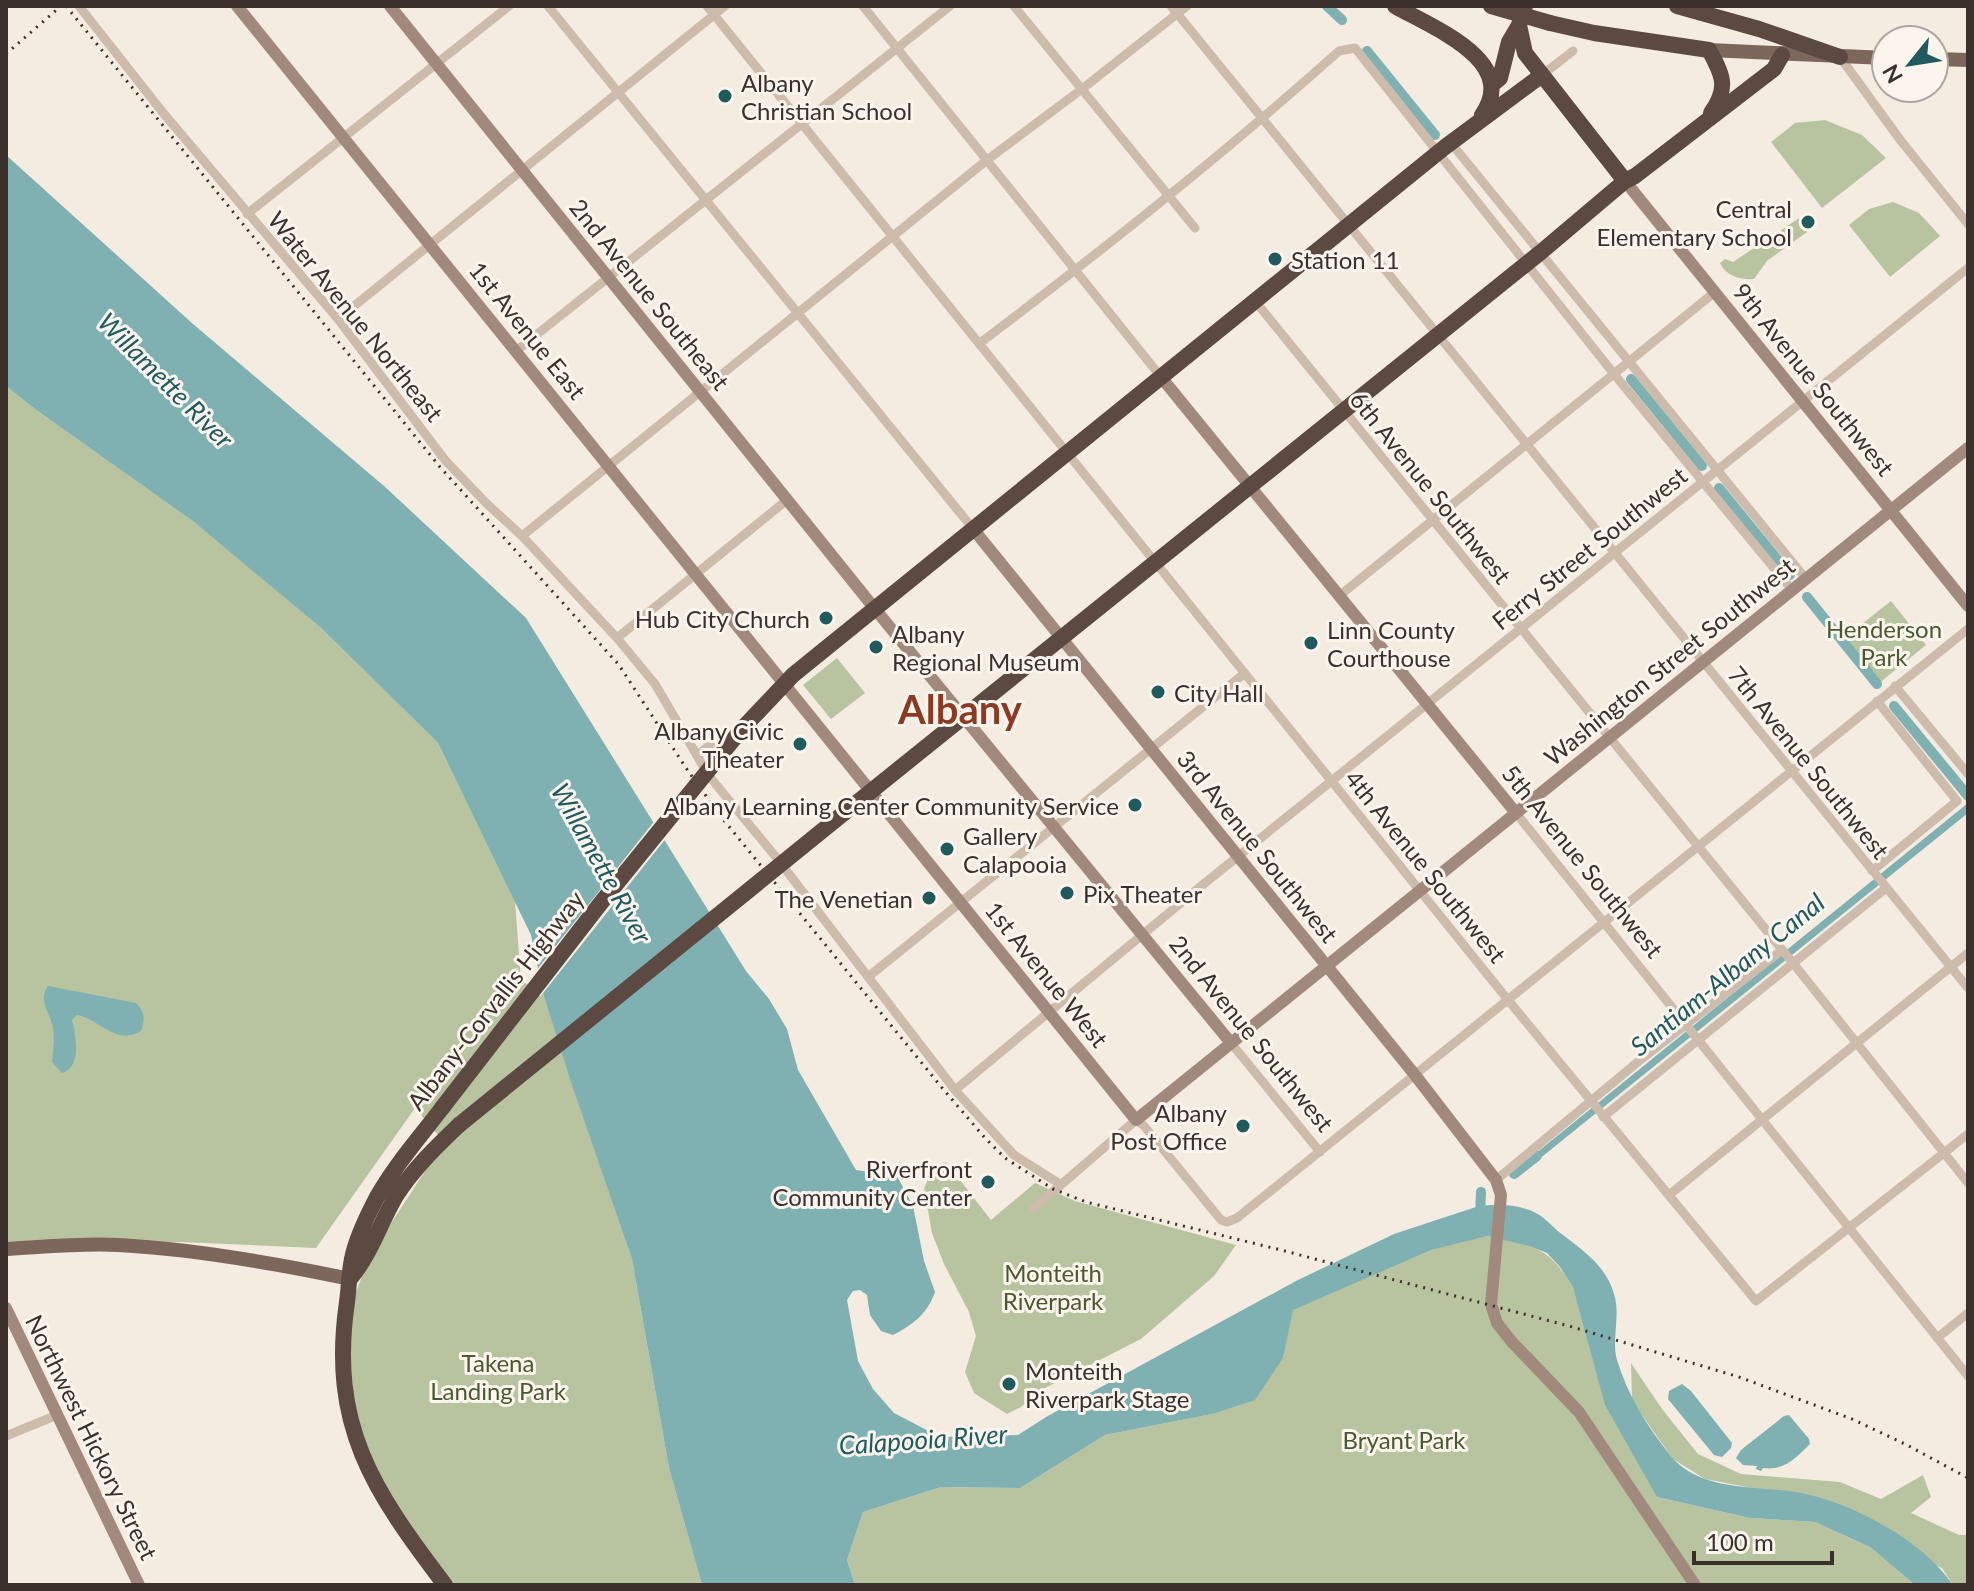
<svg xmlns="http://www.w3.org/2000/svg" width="1974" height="1591" viewBox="0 0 1974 1591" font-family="Lato,sans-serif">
	<rect width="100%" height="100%" fill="#f4ebe1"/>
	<path fill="#b8c4a0" d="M1825,120L1862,135L1886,158L1822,208L1771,142L1795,123Z
		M1893,202L1919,213L1940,236L1890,277L1849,225L1869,209Z
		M1801,217L1806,220L1807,232L1767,261L1754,279C1740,280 1726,276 1720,263L1725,259L1733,262Z
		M6,386L35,409L194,521L321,628L438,743L515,901L521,981L543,993L632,1259L669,1468L702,1585H445L397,1522L345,1399L343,1328L369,1257L444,1142L415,1108L316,1248L180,1242L6,1249Z
		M1891,601L1926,645L1878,684L1843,639Z
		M837,658L865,693L831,719L803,685Z
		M946,1162L991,1220L1035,1183L1075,1201L1236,1245L1214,1276L1141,1339L1045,1388L1021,1407L1007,1414L974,1393L965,1372L976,1336L969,1312L944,1264L932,1233L924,1188L930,1175Z
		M1487,1236C1533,1246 1547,1245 1573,1287L1657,1497L1750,1518L1815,1522L1870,1547L1915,1585H855L847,1560L863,1512L941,1487L1020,1488L1105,1435L1212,1414L1283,1358L1292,1310C1355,1283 1419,1246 1487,1236Z
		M1631,1363L1662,1409L1698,1454L1741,1474L1840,1482L1881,1499L1923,1475L1931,1497L1911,1513L1959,1535H1968V1585H1953L1942,1568L1752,1488L1705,1479L1673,1459L1632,1401Z"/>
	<path fill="#7fb0b2" d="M6,155L193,324L384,486L526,618L746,971L769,999L787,1029L798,1070L856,1170L897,1176L913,1206L924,1261L935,1292C927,1314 914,1324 893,1335L881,1331L870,1315L867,1295L860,1290L853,1291L847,1300L858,1361L873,1389L894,1413L940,1437L1018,1435L1046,1417L1296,1281L1394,1234L1476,1207C1495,1203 1518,1204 1536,1213C1544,1217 1552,1226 1559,1232C1581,1249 1606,1265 1614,1294C1621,1316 1611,1340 1617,1360C1628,1396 1647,1426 1670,1455C1700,1493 1759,1485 1801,1493C1853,1503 1923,1541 1953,1585H1915L1870,1547L1815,1522L1750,1518L1657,1497L1605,1405L1573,1287L1560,1267L1547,1253L1529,1246L1487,1236L1431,1250L1293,1310L1283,1358L1255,1400L1212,1414L1105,1435L1020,1488L941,1487L863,1512L847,1560L855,1585H702L669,1468L632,1259L572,1085L543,993L531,935L438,743L321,628L193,521L35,409L6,386Z
		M1968,803V813L1533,1164L1529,1166L1525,1162Z
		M48,986L136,1003C145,1012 145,1020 141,1031C115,1046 100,1019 77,1015L72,1020C76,1036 82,1067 62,1073L52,1062C53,1051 55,1039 53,1029C51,1012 37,1002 48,986Z
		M1682,1384L1691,1391L1732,1443L1731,1448L1722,1457L1714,1455L1668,1399L1669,1391Z
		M1789,1415L1809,1439L1810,1444C1796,1458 1784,1471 1763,1468L1761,1471L1756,1469L1757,1466L1743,1465L1736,1458L1741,1450L1784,1416Z"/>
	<path fill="#f4ebe1" d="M656,819L667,837L540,997L535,972Z"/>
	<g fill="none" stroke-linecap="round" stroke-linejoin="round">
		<path stroke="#7fb0b2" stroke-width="10" d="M1327,6L1342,20
			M1367,51L1435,135
			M1631,379L1702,466
			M1719,488L1790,575
			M1807,597L1877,684
			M1894,706L1968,796
			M1514,1174L1537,1156
			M1480,1218L1481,1192"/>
		<path stroke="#cdbbac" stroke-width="9" d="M79,6L164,114L338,319L445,460L486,503L522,536L617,638L655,684L709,776L776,857L955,1090L1014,1155L1060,1184
			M548,6L974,530
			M707,6L1508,1000L1756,1301L1968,1134
			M863,6L1161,377
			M1014,6L1195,228
			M1171,6L1968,988
			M1840,57L1901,141L1968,224
			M1542,75L1573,51
			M1451,143L1806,579
			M247,214L509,6
			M1255,301L1793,963L1968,1183
			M338,319L725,6
			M980,343C1103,250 1224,154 1339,51L1355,48L1614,374L1792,590
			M516,351L950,6
			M522,536L987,160L1082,89L1187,6
			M1339,596L1715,292
			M617,638L787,500
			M1895,686L1968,774
			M697,756L711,744
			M1516,813L1968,1376
			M1872,871L1957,801L1877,701
			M868,977L1245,673
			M1231,1043L1320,1152
			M955,1090L1200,887L1968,268
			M1603,1117L1886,888
			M1496,1180L1639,1061L1782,950
			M1669,1195L1968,953
			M1034,1208L1136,1120L1144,1126L1221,1220L1227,1222L1237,1218L1968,629
			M1937,1338L1968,1313
			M6,1436L57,1415"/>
		<path stroke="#a18a7d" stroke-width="12" d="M237,6L1136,1120L1968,448
			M390,6L875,609L1231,1043
			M1625,181L1968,606
			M1161,377L1516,813
			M974,530L1415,1075L1496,1180L1501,1195L1491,1304L1497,1323L1512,1342L1579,1412L1695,1585
			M6,1308L139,1585"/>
		<path stroke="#7d675c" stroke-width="14" d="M1709,50L1886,58
			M1934,59L1968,60
			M6,1249C43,1247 80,1243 118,1245C196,1249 274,1263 350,1279"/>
		<path stroke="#5c4a42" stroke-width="16" d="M1395,6C1433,28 1520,61 1482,115
			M1525,6L1519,25L1525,53L1625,181
			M1677,6L1759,29L1840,57
			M1550,23L1594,33L1709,50C1723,75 1729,88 1711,113
			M1494,83L1500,78L1509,42L1519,25
			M741,730L793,675L1445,147L1542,75
			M844,813L1541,252L1625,181L1635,176L1774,69L1782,55
			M442,1108C420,1137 395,1165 377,1197C367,1216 356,1238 352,1259C349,1273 349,1288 347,1302C329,1426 373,1490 445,1585
			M350,1279C372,1252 379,1225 396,1196C413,1169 437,1146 459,1125"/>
		<path stroke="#3b302b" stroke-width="3" stroke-dasharray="2 6" stroke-linecap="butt" d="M66,6L440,467L619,665L686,768L722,818L943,1089L985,1138L1005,1158L1053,1189L1086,1202L1281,1250L1569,1326L1739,1377L1852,1419L1907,1445L1968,1478
			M6,54L61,6"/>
		<path stroke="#5c4a42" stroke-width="16" d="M1491,6L1550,23
			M442,1108L600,904L741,730
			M459,1125L844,813"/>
	</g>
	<g fill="#1f5a5e" stroke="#fbf5ee" stroke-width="3">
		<circle cx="725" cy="96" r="8"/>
		<circle cx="1808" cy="222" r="8"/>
		<circle cx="1275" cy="259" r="8"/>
		<circle cx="826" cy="618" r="8"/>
		<circle cx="1311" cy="643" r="8"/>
		<circle cx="876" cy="647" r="8"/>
		<circle cx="1158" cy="692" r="8"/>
		<circle cx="800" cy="744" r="8"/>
		<circle cx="1135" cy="805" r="8"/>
		<circle cx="947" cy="849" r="8"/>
		<circle cx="1067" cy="893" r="8"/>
		<circle cx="929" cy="898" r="8"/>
		<circle cx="1243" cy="1126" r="8"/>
		<circle cx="988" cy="1182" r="8"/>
		<circle cx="1009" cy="1384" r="8"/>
	</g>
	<g text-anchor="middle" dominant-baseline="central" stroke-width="6" stroke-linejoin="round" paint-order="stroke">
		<g font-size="24" fill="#3b302b" stroke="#fbf5ee" text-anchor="start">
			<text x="741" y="82">Albany<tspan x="741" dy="28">Christian School</tspan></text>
			<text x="1792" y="208" text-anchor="end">Central<tspan x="1792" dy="28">Elementary School</tspan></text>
			<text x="1291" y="259">Station 11</text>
			<text x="810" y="618" text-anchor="end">Hub City Church</text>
			<text x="1327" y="629">Linn County<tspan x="1327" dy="28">Courthouse</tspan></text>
			<text x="892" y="633">Albany<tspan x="892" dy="28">Regional Museum</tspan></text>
			<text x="1174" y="692">City Hall</text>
			<text x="784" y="730" text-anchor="end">Albany Civic<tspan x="784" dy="28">Theater</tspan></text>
			<text x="1119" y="805" text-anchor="end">Albany Learning Center Community Service</text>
			<text x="963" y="835">Gallery<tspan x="963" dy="28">Calapooia</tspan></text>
			<text x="1083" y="893">Pix Theater</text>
			<text x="913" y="898" text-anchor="end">The Venetian</text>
			<text x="1227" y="1112" text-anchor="end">Albany<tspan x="1227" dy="28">Post Office</tspan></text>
			<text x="972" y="1168" text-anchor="end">Riverfront<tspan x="972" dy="28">Community Center</tspan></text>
			<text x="1025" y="1370">Monteith<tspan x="1025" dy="28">Riverpark Stage</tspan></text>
		</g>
		<g font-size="24" fill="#3b302b" stroke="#fbf5ee">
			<text transform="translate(650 294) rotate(51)">2nd Avenue Southeast</text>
			<text transform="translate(356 316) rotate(51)">Water Avenue Northeast</text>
			<text transform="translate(528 330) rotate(51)">1st Avenue East</text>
			<text transform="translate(1814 379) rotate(51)">9th Avenue Southwest</text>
			<text transform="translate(1431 487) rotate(51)">6th Avenue Southwest</text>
			<text transform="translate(1589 548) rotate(-39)">Ferry Street Southwest</text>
			<text transform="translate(1669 661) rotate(-39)">Washington Street Southwest</text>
			<text transform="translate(1809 762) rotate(51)">7th Avenue Southwest</text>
			<text transform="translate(1258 846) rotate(51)">3rd Avenue Southwest</text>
			<text transform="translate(1583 861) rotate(51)">5th Avenue Southwest</text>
			<text transform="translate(1426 866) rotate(51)">4th Avenue Southwest</text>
			<text transform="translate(1047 974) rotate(51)">1st Avenue West</text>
			<text transform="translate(495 1000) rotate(-52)">Albany-Corvallis Highway</text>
			<text transform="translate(1252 1033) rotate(51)">2nd Avenue Southwest</text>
			<text transform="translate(92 1437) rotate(64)">Northwest Hickory Street</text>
		</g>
		<g font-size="24" fill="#4a5a2e" stroke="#fbf5ee">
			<text x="1884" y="628">Henderson<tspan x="1884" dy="28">Park</tspan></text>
			<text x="1053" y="1272">Monteith<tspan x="1053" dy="28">Riverpark</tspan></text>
			<text x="498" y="1362">Takena<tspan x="498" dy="28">Landing Park</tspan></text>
			<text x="1404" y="1439">Bryant Park</text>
		</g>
		<g font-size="26" font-style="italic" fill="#1f5a5e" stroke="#fbf5ee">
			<text transform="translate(166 380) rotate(45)">Willamette River</text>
			<text transform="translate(602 863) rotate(61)">Willamette River</text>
			<text transform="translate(1727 974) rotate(-39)">Santiam-Albany Canal</text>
			<text transform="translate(923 1439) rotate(-4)">Calapooia River</text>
		</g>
		<g font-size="40" font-weight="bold" fill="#8c3b22" stroke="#fbf5ee">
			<text x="960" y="709">Albany</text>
		</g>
	</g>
	<rect width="1974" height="1591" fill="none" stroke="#3b302b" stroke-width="16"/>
	<g transform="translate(1910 64) rotate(240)"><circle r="38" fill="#fbf5ee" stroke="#aea6a0" stroke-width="2"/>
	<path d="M0-6L14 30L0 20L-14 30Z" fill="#1f5a5e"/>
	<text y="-12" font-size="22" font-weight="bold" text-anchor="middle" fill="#3b302b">N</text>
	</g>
	<path d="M1694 1551v12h138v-12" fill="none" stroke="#3b302b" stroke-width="4"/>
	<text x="1706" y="1551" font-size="24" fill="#3b302b" stroke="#fbf5ee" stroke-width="6" paint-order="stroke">100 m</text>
</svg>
